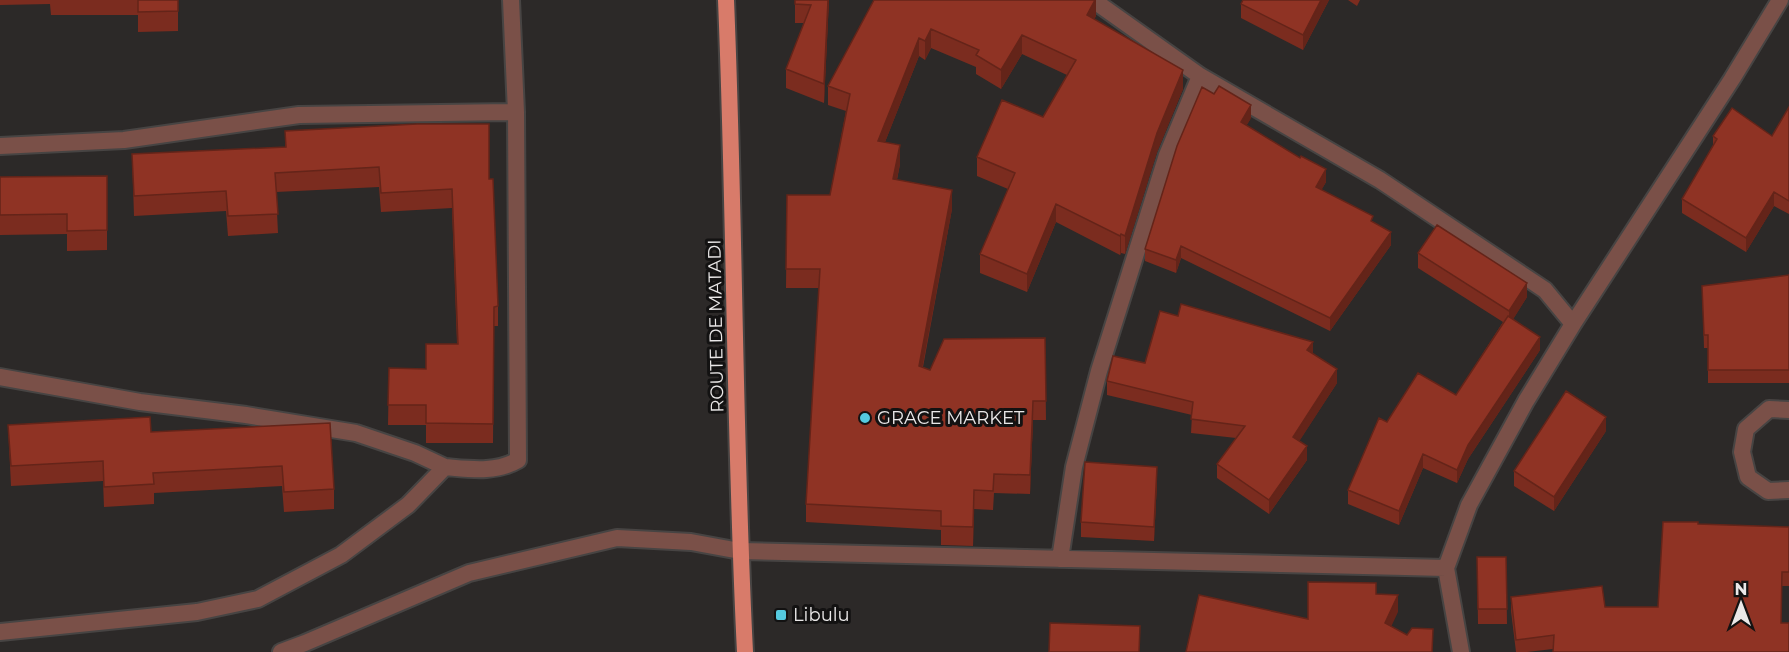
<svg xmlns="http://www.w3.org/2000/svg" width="1789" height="652" viewBox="0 0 1789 652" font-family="Montserrat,sans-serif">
	<rect width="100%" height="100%" fill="#2c2928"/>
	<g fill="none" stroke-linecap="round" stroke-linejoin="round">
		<defs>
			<path id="minor" d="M1093,0L1200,76L1380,180L1545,290L1573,324
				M0,146L124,140L299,115L516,112
				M0,377L140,402L246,415L356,433L415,453L445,467
				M1789,410L1769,409L1746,429L1742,452L1748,477L1768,491L1789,490
				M1060,559L1074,467L1099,371L1167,155L1200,76
				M0,632L197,612L258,599L341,555L408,505L445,467C470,469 496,473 518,460L516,112L511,0
				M281,652L305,643L469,573L617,538L691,542L740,551L1446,568
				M1461,652L1446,568L1469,505L1526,401L1573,324L1732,79L1780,0"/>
			<path id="trunk" d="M726,0C735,217 734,435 745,652"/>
		</defs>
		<use href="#minor" stroke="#474443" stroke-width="20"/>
		<use href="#trunk" stroke="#474443" stroke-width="20"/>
		<use href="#minor" stroke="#7a5048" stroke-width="16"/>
		<use href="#trunk" stroke="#d87b6a" stroke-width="16"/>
	</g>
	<path fill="#7b2c1f" d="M0,0H178V31L138,32V15H51L50,4L0,5Z
		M795,0H829L824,103L786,88V69L804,23H795Z
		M874,0H1096V16L1094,19L1183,89L1157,152L1125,254L1121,253L1120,255L1056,222L1027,292L980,273V254L1008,189L977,176V157L1043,117L1067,75L1022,54L1001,89L976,74V67L931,48L925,60L919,56L885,142L900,164L897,180L952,209L923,367L930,370L1045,338L1046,420H1033L1030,494L994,493L993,510L974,509L973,546L941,545V530L806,522V504L819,288H786L787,195H830L846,111L828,105V86Z
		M1243,0H1329L1303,50L1241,18V4Z
		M1348,0H1360L1357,6Z
		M1789,107V214L1774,206L1746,252L1682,213V199L1713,146V136H1772Z
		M1251,118L1246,126L1326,182L1321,190L1373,222L1391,245L1330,331L1181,258L1176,273L1145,261V249Z
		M285,131L489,179L498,306V326H494L493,443H426V425H388L389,368L426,369L457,344L452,208L381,212L379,187L276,192L278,233L228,236L226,211L134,216L132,154L285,147Z
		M107,176V250L67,251V234L0,235V177Z
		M1418,253L1527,297L1513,319L1540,350L1468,459L1457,483L1423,468L1399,525L1348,504V490L1387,422L1456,395L1503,322L1418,268Z
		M1789,275V383H1708V348H1704L1702,286Z
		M1313,354L1337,383L1299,441L1307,460L1269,514L1217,478V464L1236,438L1191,433L1192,415L1107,395V381L1145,363Z
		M330,423L334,489V509L284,512L282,486L154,493V504L104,507L103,481L11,486L8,425L151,432Z
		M1606,431L1554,511L1514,486V471Z
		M1157,481L1154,541L1081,537V522Z
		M1698,524L1789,527V586H1782L1553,649L1527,652H1516L1511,611V597L1605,607H1658Z
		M1477,557H1506L1507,624H1478Z"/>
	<path fill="#642419" d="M828,0H829L824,103V84Z
		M1095,0H1096V16L1087,34V15Z
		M1321,0H1329L1303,50V35Z
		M931,29V48L925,60V41Z
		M1022,35V54L1001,89V70Z
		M919,38V56L878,160V141Z
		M1183,70V89L1157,152L1125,254V236L1157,133Z
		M1251,105V118L1241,135V122Z
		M900,145V164L893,198V179Z
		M1326,169V182L1316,200V187Z
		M952,190V209L919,385V366Z
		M1774,192V206L1746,252V238Z
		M1056,204V222L1027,292V274Z
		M1391,232V245L1330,331V318Z
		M1121,234V253L1120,255V236Z
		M1181,246V258L1176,273V260Z
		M1527,283V297L1509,326V311Z
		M1540,337V350L1468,459L1457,483V470L1468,445Z
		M1313,342V355L1307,350Z
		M1337,369V383L1293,451V437Z
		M1033,401V420L1030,494V475Z
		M1606,417V431L1554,511V497Z
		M1307,446V460L1269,514V500Z
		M1423,454V468L1399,525V511Z
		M1157,467V481L1154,541V527Z
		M974,490V509L973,546V527Z
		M1398,595V612L1385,640V623Z"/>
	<path fill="#8f3324" stroke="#642419" stroke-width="1.5" d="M138,0H178V11L138,12Z
		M795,0H828L824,84L786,69L811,5L795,4Z
		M874,0H1095L1087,15L1183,70L1157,133L1125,236L1121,234L1120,236L1056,204L1027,274L980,254L1015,173L977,157L1002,100L1043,117L1076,60L1022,35L1001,70L976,55L979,50L931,29L925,41L919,38L878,141L900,145L893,179L952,190L919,366L930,370L944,339L1045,338L1046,401H1033L1030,475L994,474L993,491L974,490L973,527L941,526V511L806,504L820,269H786L787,195H830L850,94L828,86Z
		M1243,0H1321L1303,35L1241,4Z
		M1219,86L1251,105L1241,122L1300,158L1301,156L1326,169L1316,187L1373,216L1371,221L1391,232L1330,318L1181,246L1176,260L1145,249L1177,146L1202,87L1214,94Z
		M1789,107V201L1774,192L1746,238L1682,199L1717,139L1713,136L1732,108L1772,136Z
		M417,124H489V179H493L498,306L494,307L493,424L426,423V405H388L389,368L426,369V344H458L452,189L381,193L379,167L275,173L278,214L228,216L226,191L134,196L132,154L286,147L285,131Z
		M107,176V230L67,231V214L0,215V177Z
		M1437,225L1527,283L1509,311L1418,253Z
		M1789,275V370H1708V335H1704L1702,286Z
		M1181,304L1313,342L1307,350L1337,369L1293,437L1307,446L1269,500L1217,464L1245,426L1191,419L1193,402L1107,381L1113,356L1145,363L1160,311L1178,316Z
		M1508,316L1540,337L1468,445L1457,470L1423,454L1399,511L1348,490L1379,418L1387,422L1418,373L1456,395Z
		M1566,391L1606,417L1554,497L1514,471Z
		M150,417L151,432L330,423L334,489L284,492L282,466L153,473L154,484L104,487L103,461L11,466L8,425Z
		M1085,462L1157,467L1154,527L1081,522Z
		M1663,522H1698V524L1789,527V572H1782L1781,623H1789V652H1553L1554,635L1516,640L1511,597L1602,586L1605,607H1658Z
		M1477,557H1506L1507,609H1478Z
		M1308,582L1376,583V594L1398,595L1385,623L1407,635L1412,628L1433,629L1432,652H1186L1199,595L1308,619Z
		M1050,623L1140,626L1139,652H1049Z"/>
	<g fill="#55cadf" stroke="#131212" stroke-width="2">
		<circle cx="865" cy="418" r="6"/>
		<rect x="775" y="609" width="12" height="12" rx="3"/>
	</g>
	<g text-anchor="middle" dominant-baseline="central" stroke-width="6" stroke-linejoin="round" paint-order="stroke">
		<g font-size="18" fill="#eae8e8" stroke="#131212">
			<text transform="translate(716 326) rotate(-91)">ROUTE DE MATADI</text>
		</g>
		<g font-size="18" fill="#eae8e8" stroke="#131212" text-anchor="start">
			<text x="877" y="418">GRACE MARKET</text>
			<text x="793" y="615">Libulu</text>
		</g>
	</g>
	<g transform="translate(1741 604)" stroke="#131212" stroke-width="4.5" paint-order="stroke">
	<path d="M0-4.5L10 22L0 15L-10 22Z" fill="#eae8e8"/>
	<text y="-9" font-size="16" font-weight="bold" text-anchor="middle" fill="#eae8e8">N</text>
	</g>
</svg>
